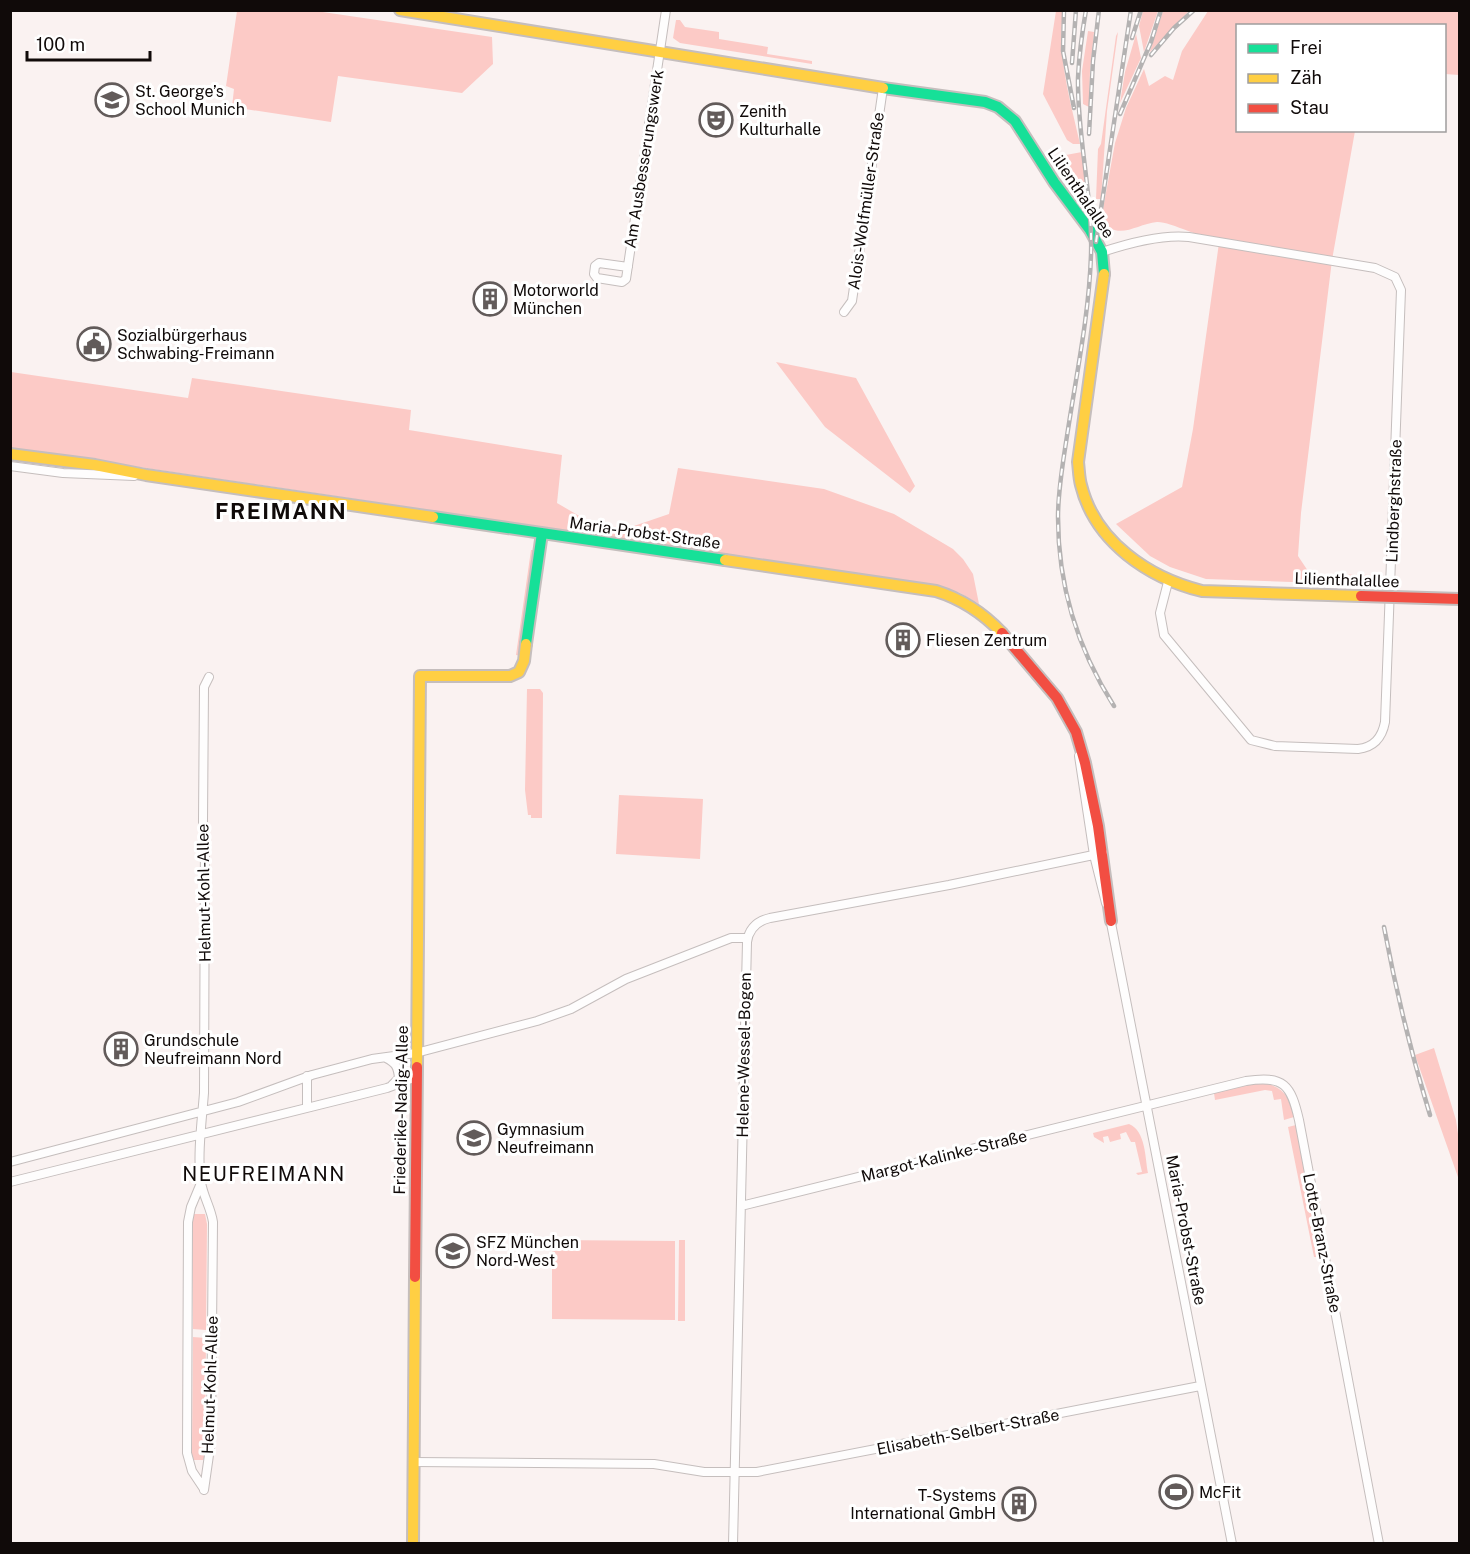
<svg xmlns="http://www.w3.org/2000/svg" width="1470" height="1554" viewBox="0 0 1470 1554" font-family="'Public Sans',sans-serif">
	<rect width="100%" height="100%" fill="#faf2f1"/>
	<path fill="#fccac6" d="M237,11H316L492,37L493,64L462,93L338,76L331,122L232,107L234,89L226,86Z
		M1056,11H1063C1057,57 1070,99 1080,144H1073L1067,140L1043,94Z
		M1143,11H1158L1144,52L1139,26Z
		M1163,11L1188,12L1150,52V51Z
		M1208,11H1459V75L1445,74L1444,26H1238V130L1355,131L1332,260L1301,513L1298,556L1310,574L1377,575V585L1206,579L1170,567L1150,556L1116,524L1182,487L1193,429L1219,243C1206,239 1168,221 1157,222C1136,224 1118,242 1101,220L1115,143L1126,108L1144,69L1149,86L1165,76L1173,80L1182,51Z
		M676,20H680L685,27L719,32V39L768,47L767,54L812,61V64L680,43L673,38Z
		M1088,31L1094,32L1090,71L1089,107L1083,104L1082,71Z
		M1118,32L1107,111L1101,199H1096L1098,149L1101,144L1116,36Z
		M1136,34L1141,58L1120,103L1125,72Z
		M1082,152L1087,199L1086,202L1055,157Z
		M776,362L856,378L915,486L910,493L825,427Z
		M11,372L188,398L192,378L411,410L409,430L562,455L557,503L593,524L628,528L669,514L678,468L824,489L894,514L953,549L963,559L973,574L979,604L960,593L920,583L11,448Z
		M531,550H536L521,656L516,655Z
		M527,689H540L543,693L542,818H531V815H528L525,790Z
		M619,795L703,799L700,859L616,854Z
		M1434,1048L1456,1120L1460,1148L1459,1180L1415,1055Z
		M1261,1082C1283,1087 1289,1095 1294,1117L1284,1120L1281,1099L1274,1100L1272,1091L1265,1090L1215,1100L1214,1093Z
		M1129,1124C1146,1131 1145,1158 1148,1173L1138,1175L1136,1173L1142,1172L1135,1142H1131L1126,1132L1120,1134L1121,1139L1110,1142L1108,1136L1103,1137L1104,1143L1094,1137L1093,1133Z
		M1296,1125L1320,1252L1319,1257H1314L1288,1127Z
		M194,1214H205L207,1224L206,1330L193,1329L192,1223Z
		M552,1240L675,1241V1320L552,1319Z
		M679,1240H685V1321H678Z
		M193,1337L206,1338L205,1456L203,1460H193L192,1454Z"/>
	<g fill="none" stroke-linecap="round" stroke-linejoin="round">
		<defs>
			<path id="street" d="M1102,252C1129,243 1161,234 1189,237L1375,268L1395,277L1401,290L1385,722C1382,738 1374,747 1358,749L1275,746L1251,740L1164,635L1160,613L1168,582
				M628,267L599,263L595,266L594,274L597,278L622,282L626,279L666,10
				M844,312L852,301L883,88
				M10,466L63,473L134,476
				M1079,756L1094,855L1106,903
				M1110,918L1232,1544
				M386,1058C396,1063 398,1067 399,1078L392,1085
				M307,1107V1076
				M10,1162L238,1102L312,1075L372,1059L416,1053L537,1021L571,1009L626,979L731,938H747
				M10,1182L387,1088L416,1077
				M201,1183L191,1207L188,1222L187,1453L192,1471L204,1489
				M741,1206L1246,1081C1284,1075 1291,1085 1299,1120L1379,1544
				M413,1462L654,1464L704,1472H757L1200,1386
				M204,1490L211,1441L213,1222C211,1208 203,1196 201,1182C197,1157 202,1119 204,1093L205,834L203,822L204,687L209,677
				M733,1544L747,942C749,928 757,921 770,918L949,885L1103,853"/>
			<path id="fast" d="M883,88L985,102L998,107L1015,121L1054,182L1090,230L1102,252L1104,274
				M433,517L725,560
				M526,644L542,533"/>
			<path id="slow" d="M400,10L883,88
				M1104,274L1078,462C1079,470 1079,478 1081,485C1095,542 1149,578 1202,591L1361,596
				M10,454L95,465L146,475L433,517
				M725,560L936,591C962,599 983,613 1002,633
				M417,1067L420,676H510L519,672L524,661L526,644
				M413,1544L415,1277"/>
			<path id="jam" d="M1002,633L1057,698L1076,732L1085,763L1098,826L1111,921
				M415,1277L417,1067"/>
		</defs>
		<use href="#street" stroke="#c5bebd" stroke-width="10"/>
		<use href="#fast" stroke="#c5bebd" stroke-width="14"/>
		<use href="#slow" stroke="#c5bebd" stroke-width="14"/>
		<use href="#jam" stroke="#c5bebd" stroke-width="14"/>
		<use href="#street" stroke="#fefdfd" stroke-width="8"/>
		<use href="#fast" stroke="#16e098" stroke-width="10"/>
		<use href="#slow" stroke="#ffcf43" stroke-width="10"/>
		<use href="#jam" stroke="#f24e42" stroke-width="10"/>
		<defs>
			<path id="rail" d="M1064,10L1063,51L1074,108
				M1086,10C1082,33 1079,56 1078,78C1077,137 1093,196 1091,255C1089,316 1076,376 1067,436C1063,462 1058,490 1058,517C1058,586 1077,648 1114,706
				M1132,38L1141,10
				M1151,55L1174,28L1194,10
				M1072,63L1076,10
				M1120,114L1151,42L1161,10
				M1089,134L1093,61L1099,10
				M1096,242L1131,10
				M1384,927C1396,991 1411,1053 1430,1115"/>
		</defs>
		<use href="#rail" stroke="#b4b2b2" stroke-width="4.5"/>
		<use href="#rail" stroke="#fff" stroke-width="2" stroke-dasharray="7" stroke-linecap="butt"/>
		<defs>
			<path id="jam-bridge" d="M1361,596L1460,599"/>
		</defs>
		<use href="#jam-bridge" stroke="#c5bebd" stroke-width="14" stroke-linecap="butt"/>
		<use href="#jam-bridge" stroke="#f24e42" stroke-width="10"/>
	</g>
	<defs>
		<symbol id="school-ring" viewBox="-11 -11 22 22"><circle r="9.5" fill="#fff" stroke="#625b5a" stroke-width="1.5"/><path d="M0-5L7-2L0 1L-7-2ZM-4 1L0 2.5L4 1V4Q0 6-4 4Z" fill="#625b5a"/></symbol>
		<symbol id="theatre-ring" viewBox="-11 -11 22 22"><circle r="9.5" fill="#fff" stroke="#625b5a" stroke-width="1.5"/><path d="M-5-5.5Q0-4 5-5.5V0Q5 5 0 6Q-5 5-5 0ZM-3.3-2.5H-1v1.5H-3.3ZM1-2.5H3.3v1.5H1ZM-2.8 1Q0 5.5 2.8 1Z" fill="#625b5a"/></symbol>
		<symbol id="building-ring" viewBox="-11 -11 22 22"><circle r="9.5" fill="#fff" stroke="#625b5a" stroke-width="1.5"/><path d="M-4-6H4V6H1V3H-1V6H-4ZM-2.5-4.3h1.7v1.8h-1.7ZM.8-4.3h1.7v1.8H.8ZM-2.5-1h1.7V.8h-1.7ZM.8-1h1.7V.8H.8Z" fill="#625b5a"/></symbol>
		<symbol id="civic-ring" viewBox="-11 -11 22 22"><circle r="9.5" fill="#fff" stroke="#625b5a" stroke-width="1.5"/><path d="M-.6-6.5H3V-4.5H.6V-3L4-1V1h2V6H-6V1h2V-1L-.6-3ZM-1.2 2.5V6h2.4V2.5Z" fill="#625b5a"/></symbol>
		<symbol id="stadium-ring" viewBox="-11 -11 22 22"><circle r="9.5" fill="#fff" stroke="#625b5a" stroke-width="1.5"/><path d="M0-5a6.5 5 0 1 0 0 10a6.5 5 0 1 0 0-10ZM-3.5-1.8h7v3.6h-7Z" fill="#625b5a"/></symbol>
	</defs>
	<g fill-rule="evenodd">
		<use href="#school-ring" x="93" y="81" width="38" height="38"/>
		<use href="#theatre-ring" x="697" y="101" width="38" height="38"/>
		<use href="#building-ring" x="471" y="280" width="38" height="38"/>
		<use href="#civic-ring" x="75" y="325" width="38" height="38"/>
		<use href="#building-ring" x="884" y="621" width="38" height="38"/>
		<use href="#building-ring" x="102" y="1030" width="38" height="38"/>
		<use href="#school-ring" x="455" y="1119" width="38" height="38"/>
		<use href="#school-ring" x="434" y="1232" width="38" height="38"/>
		<use href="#stadium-ring" x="1157" y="1473" width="38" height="38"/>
		<use href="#building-ring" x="1000" y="1485" width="38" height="38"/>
	</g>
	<g text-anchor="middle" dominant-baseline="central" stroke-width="6" stroke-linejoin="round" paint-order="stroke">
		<g font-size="16" fill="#100a09" stroke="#fff" text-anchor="start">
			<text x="135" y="91">St. George’s<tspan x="135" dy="18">School Munich</tspan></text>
			<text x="739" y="111">Zenith<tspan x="739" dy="18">Kulturhalle</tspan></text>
			<text x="513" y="290">Motorworld<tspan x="513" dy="18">München</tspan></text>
			<text x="117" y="335">Sozialbürgerhaus<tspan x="117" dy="18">Schwabing-Freimann</tspan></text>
			<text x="926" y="640">Fliesen Zentrum</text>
			<text x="144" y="1040">Grundschule<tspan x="144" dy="18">Neufreimann Nord</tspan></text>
			<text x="497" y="1129">Gymnasium<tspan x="497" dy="18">Neufreimann</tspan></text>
			<text x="476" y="1242">SFZ München<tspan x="476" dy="18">Nord-West</tspan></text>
			<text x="1199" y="1492">McFit</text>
			<text x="996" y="1495" text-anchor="end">T-Systems<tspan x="996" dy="18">International GmbH</tspan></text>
		</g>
		<g font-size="16" fill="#100a09" stroke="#fff">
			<text transform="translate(644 159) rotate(-81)">Am Ausbesserungswerk</text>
			<text transform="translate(1081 193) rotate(56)">Lilienthalallee</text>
			<text transform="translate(866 201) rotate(-82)">Alois-Wolfmüller-Straße</text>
			<text transform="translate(1394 501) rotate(-88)">Lindberghstraße</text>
			<text transform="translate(645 533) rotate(8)">Maria-Probst-Straße</text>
			<text transform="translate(1347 580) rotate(2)">Lilienthalallee</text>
			<text transform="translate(204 893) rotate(-91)">Helmut-Kohl-Allee</text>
			<text transform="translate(744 1055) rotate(-89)">Helene-Wessel-Bogen</text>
			<text transform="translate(401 1110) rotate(-89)">Friederike-Nadig-Allee</text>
			<text transform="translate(944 1156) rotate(-14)">Margot-Kalinke-Straße</text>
			<text transform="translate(1186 1230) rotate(79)">Maria-Probst-Straße</text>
			<text transform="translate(1322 1243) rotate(79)">Lotte-Branz-Straße</text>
			<text transform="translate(210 1385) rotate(-88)">Helmut-Kohl-Allee</text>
			<text transform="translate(968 1432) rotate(-11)">Elisabeth-Selbert-Straße</text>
		</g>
		<g font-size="20" letter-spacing="1.5" fill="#100a09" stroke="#fff">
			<text x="264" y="1174">NEUFREIMANN</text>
		</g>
		<g font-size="22" font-weight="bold" letter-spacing="1.5" fill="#100a09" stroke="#fff">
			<text x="281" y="511">FREIMANN</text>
		</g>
	</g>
	<rect width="1470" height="1554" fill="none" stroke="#100a09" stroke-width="24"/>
	<rect x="1236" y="24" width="210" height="108" fill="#ffffff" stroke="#9f9d9d" stroke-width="1.5"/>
	<rect x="1248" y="44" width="30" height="9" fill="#16e098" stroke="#9f9d9d" stroke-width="1.5"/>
	<text x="1290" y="54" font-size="18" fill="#100a09">Frei</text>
	<rect x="1248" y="74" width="30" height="9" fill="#ffcf43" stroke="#9f9d9d" stroke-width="1.5"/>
	<text x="1290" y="84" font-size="18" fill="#100a09">Zäh</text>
	<rect x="1248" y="104" width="30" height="9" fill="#f24e42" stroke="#9f9d9d" stroke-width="1.5"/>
	<text x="1290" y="114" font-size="18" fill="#100a09">Stau</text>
	<path d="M27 51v9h123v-9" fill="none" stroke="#100a09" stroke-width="3"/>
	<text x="36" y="51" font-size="18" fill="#100a09" stroke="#ffffff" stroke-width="4.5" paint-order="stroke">100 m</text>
</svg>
